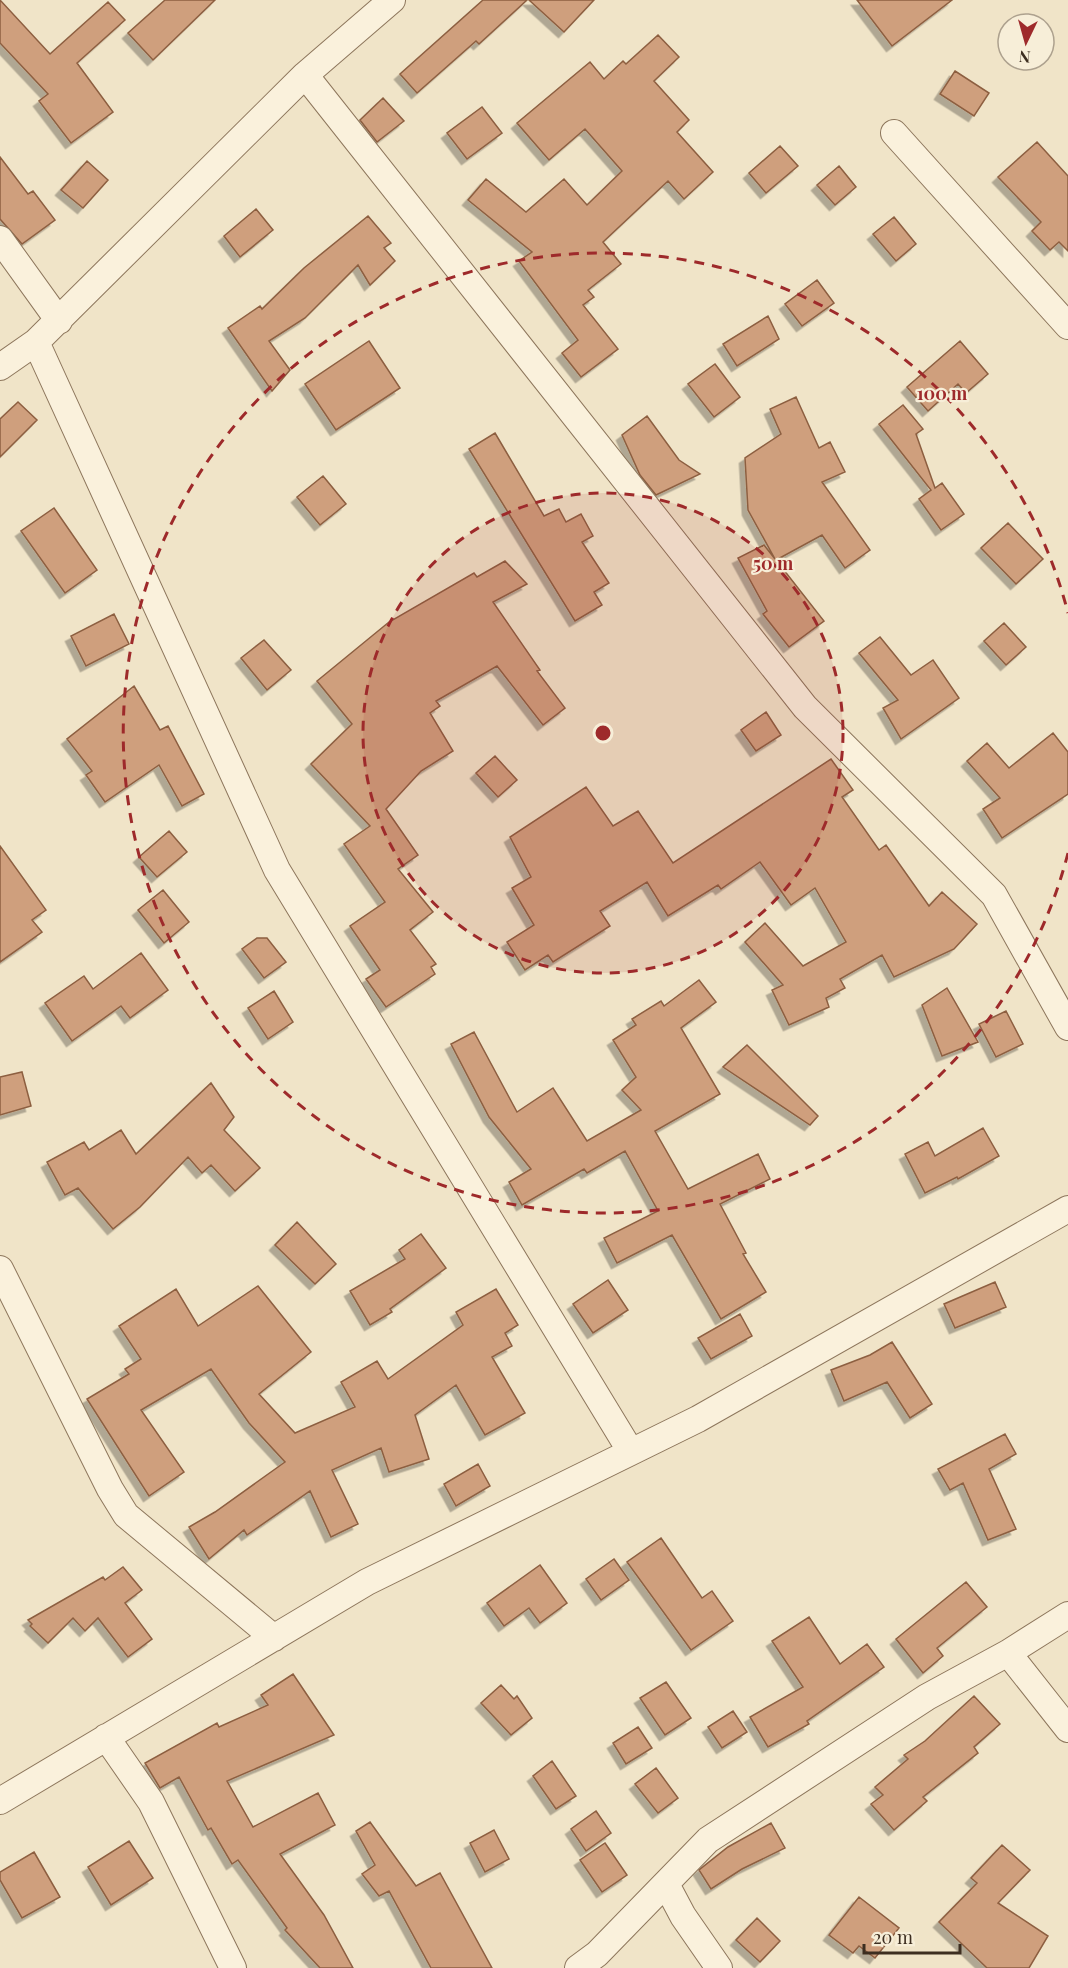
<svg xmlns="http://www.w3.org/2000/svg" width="1068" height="1968" viewBox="0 0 1068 1968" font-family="'Playfair Display',serif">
	<defs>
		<filter id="shadow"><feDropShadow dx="-5.5" dy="5.5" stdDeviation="0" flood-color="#0004"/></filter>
	</defs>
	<rect width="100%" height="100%" fill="#f0e4c8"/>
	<path fill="#cf9f7d" stroke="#8d5f41" stroke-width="1.5" filter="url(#shadow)" d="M0,0L50,54L108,2L125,20L77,63L113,112L71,143L39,101L48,94L0,43Z
		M165,0H215L153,60L128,33Z
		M483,0H527L479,44L476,41L417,93L400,74Z
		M529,0H594L564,32Z
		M857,0H952L892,46Z
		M658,35L679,57L654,81L689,120L677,132L713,172L684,199L668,181L603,242L621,264L588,290L594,297L583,305L618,349L581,377L562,353L578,340L519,261L532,252L468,200L486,179L526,212L564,179L587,205L622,171L585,129L549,160L517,123L590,62L604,79L623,61L626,64Z
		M955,71L989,93L974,116L940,94Z
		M383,98L404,121L377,142L360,120Z
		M482,107L502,133L467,159L447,133Z
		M1037,142L1068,176V251L1059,242L1050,250L1032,231L1041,222L998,177Z
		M780,146L798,166L766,193L749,173Z
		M0,157L28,194L33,191L55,220L22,244L0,219Z
		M87,161L108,180L83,208L61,190Z
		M839,166L856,187L835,205L817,185Z
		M256,209L273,230L240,257L224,236Z
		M368,216L391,243L384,248L395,261L370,285L358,265L305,318L269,341L290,370L272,391L228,328L260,306L262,309L304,268Z
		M894,217L916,244L896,261L873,234Z
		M817,280L834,303L802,326L785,304Z
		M768,316L779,339L737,366L723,344Z
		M369,341L400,388L336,430L305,384Z
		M960,341L988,374L966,393L958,384L928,411L907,387Z
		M715,364L740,397L714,417L688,384Z
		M796,397L819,448L830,442L845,472L822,482L870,550L845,568L822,535L776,560L824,621L789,647L763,614L767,611L738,558L764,545L775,559L748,510L745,458L781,434L770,409Z
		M18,402L37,420L0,457V419Z
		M903,405L923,429L916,434L935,488L942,483L964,514L941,530L919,499L931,490L879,424Z
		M647,416L679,460L700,474L656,495L640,475L622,435Z
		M495,433L544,516L559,509L566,522L581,514L593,536L582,542L609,583L594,592L602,605L575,621L469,449Z
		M323,476L346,504L320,525L297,497Z
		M54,508L97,570L65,593L21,531Z
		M1008,523L1043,559L1016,584L981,548Z
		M505,561L527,584L493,602L540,670L537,671L565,708L543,725L497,666L436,701L440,706L430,713L453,751L421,771L386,809L418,855L398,869L433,912L410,930L436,964L431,967L435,974L386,1007L366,979L380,970L350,926L385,902L344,844L370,826L311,764L352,724L317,681L389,622L474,573L477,577Z
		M114,614L129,644L86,666L71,636Z
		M1004,623L1026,647L1006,665L984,641Z
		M880,637L911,675L933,660L959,698L901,739L883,708L898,700L859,653Z
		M264,640L291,670L267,690L241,658Z
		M134,686L160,730L168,726L204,794L182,806L159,765L105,802L86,775L92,771L67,739Z
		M766,712L781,735L756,751L741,730Z
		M1053,733L1068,752V794L1002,838L983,809L1000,798L967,761L987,743L1009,768Z
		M495,756L517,780L498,797L476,773Z
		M831,759L853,790L842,797L879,850L886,845L929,906L942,892L977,924L954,949L894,977L882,955L840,979L845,988L826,998L829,1007L789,1025L772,990L783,985L745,942L765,923L803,966L846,942L815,888L791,905L760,862L721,889L718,885L668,916L647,882L600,911L610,926L553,962L548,955L525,970L507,942L534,925L512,888L531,877L510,837L586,787L613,826L638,811L673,863Z
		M169,831L187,852L157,877L139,857Z
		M0,846L46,910L32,920L42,932L0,962Z
		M163,890L189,922L164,943L138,910Z
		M257,938H267L286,962L264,978L242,949Z
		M141,953L168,990L130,1018L121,1006L72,1041L45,1003L84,976L93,989Z
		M699,980L716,1002L681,1028L720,1094L655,1131L688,1189L758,1154L770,1179L720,1204L746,1253L743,1254L766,1292L721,1319L672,1235L617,1263L604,1238L658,1211L625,1151L587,1173L584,1169L522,1205L509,1182L531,1169L489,1117L451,1044L474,1032L517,1112L553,1088L587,1141L641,1110L622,1090L636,1077L613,1040L636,1025L632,1019L661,1001L664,1006Z
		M947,988L978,1042L942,1056L922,1005Z
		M274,991L293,1022L268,1039L248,1008Z
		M1006,1011L1023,1044L996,1057L979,1024Z
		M747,1045L818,1116L810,1125L723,1067Z
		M22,1072L31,1106L0,1115V1077Z
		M211,1083L234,1117L224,1130L260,1168L235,1191L211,1165L202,1173L188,1157L140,1207L113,1229L78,1188L65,1195L47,1162L84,1142L89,1150L121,1130L136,1154Z
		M983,1128L999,1156L958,1179L957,1177L925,1193L905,1154L928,1142L935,1156Z
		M297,1222L336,1264L315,1284L275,1245Z
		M421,1234L446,1268L390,1309L392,1312L370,1325L350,1291L405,1259L399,1250Z
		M608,1280L628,1310L593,1333L573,1304Z
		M995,1282L1006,1307L955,1328L944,1304Z
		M258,1286L311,1352L259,1394L295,1433L355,1407L341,1382L377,1361L388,1379L463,1325L456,1312L496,1289L518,1325L505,1333L512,1346L492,1357L525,1413L485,1435L456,1385L415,1415L429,1459L389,1472L381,1448L332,1470L358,1524L331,1537L310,1491L247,1535L244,1530L209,1559L189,1527L215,1512L285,1462L249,1423L211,1369L141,1410L184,1472L149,1496L87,1399L129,1374L125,1369L141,1359L119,1326L176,1289L198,1326Z
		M740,1314L752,1336L711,1359L698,1338Z
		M892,1342L932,1404L910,1418L887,1382L844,1401L831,1370L870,1355Z
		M1005,1434L1016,1454L989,1469L1016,1529L988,1540L963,1483L950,1490L938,1469Z
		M478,1464L490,1486L456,1506L444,1484Z
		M661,1538L702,1598L712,1591L733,1621L691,1650L627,1562Z
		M614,1559L629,1580L601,1600L586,1579Z
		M540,1565L567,1603L540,1623L529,1608L504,1626L487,1603Z
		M123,1567L142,1590L125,1603L152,1639L128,1657L98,1618L85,1631L73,1618L48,1643L30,1626L32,1624L28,1620L103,1577L105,1580Z
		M966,1582L987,1607L937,1648L943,1656L923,1673L896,1639Z
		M809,1617L840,1664L867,1644L884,1667L807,1721L809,1724L768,1747L750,1717L803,1687L772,1641Z
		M293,1674L334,1735L227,1781L253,1827L318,1793L335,1825L280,1854L324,1915L353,1968H320L285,1930L287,1928L238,1860L232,1864L211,1828L208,1830L179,1777L160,1788L145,1763L217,1723L219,1727L268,1705L261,1695Z
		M666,1682L691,1718L665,1735L640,1698Z
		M501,1685L514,1699L517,1696L532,1718L511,1735L481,1703Z
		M974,1696L1000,1724L974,1747L978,1753L923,1797L927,1801L894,1830L871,1804L883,1795L875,1787L908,1759L904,1755L925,1741Z
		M733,1711L747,1732L722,1748L708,1727Z
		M638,1727L652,1748L626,1764L613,1743Z
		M552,1761L576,1796L556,1809L533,1776Z
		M656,1768L678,1798L658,1813L635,1784Z
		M596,1811L611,1833L586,1851L571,1829Z
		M370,1822L416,1886L440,1873L492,1968H431L389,1891L379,1896L362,1874L375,1865L356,1831Z
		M771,1823L785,1848L742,1869L711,1889L699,1870L728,1847Z
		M494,1830L509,1859L485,1872L470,1843Z
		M129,1841L153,1878L111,1905L88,1867Z
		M605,1843L627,1875L602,1892L580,1860Z
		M1002,1845L1030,1870L998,1903L1048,1936L1029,1968H987L939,1922L977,1883L971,1878Z
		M34,1852L60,1897L22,1918L0,1880V1872Z
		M859,1897L899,1928L875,1958L859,1946L853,1953L829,1935Z
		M757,1918L780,1941L760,1962L736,1940Z"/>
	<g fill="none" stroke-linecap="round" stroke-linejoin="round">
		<defs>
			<path id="street" d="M305,75L805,707L994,895L1068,1027
				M894,133L1068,326
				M0,239L59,321
				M36,342L277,870L631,1452
				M0,367L36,342L305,75L392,0
				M0,1269L110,1489L126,1515L274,1638
				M1008,1653L1068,1729
				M106,1737L151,1802L233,1968
				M0,1801L367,1582L698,1419L1068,1209
				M666,1884L683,1916L719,1968
				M578,1968L597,1954L708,1840L927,1697L1008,1653L1068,1615"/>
		</defs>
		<use href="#street" stroke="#8d765c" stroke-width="28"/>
		<use href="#street" stroke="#faf1dc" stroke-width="26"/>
	</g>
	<circle cx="603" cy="733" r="240" fill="#9e2a2b" fill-opacity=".12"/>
	<g fill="none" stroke="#9e2a2b" stroke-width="3" stroke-dasharray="10 8">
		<circle cx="603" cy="733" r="240"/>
		<path d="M1068 853A480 480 0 1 1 1068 613"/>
	</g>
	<circle cx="603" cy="733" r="9" fill="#9e2a2b" stroke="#f7eed8" stroke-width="3"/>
	<g font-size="18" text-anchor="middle" font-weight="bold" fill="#9e2a2b" stroke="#f7eed8" stroke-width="4.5" stroke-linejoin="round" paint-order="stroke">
		<text x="942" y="400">100 m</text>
		<text x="773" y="570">50 m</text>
	</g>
	<g transform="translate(1026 42) rotate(185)"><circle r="28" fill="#f7eed8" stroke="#ada18e" stroke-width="1.5"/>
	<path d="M0-4.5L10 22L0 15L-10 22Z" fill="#9e2a2b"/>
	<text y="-9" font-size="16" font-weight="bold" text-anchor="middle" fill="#3d2e20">N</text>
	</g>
	<path d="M864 1944v9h96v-9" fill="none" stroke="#3d2e20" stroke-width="3"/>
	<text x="873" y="1944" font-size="18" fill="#3d2e20" stroke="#f7eed8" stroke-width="4.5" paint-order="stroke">20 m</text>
</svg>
